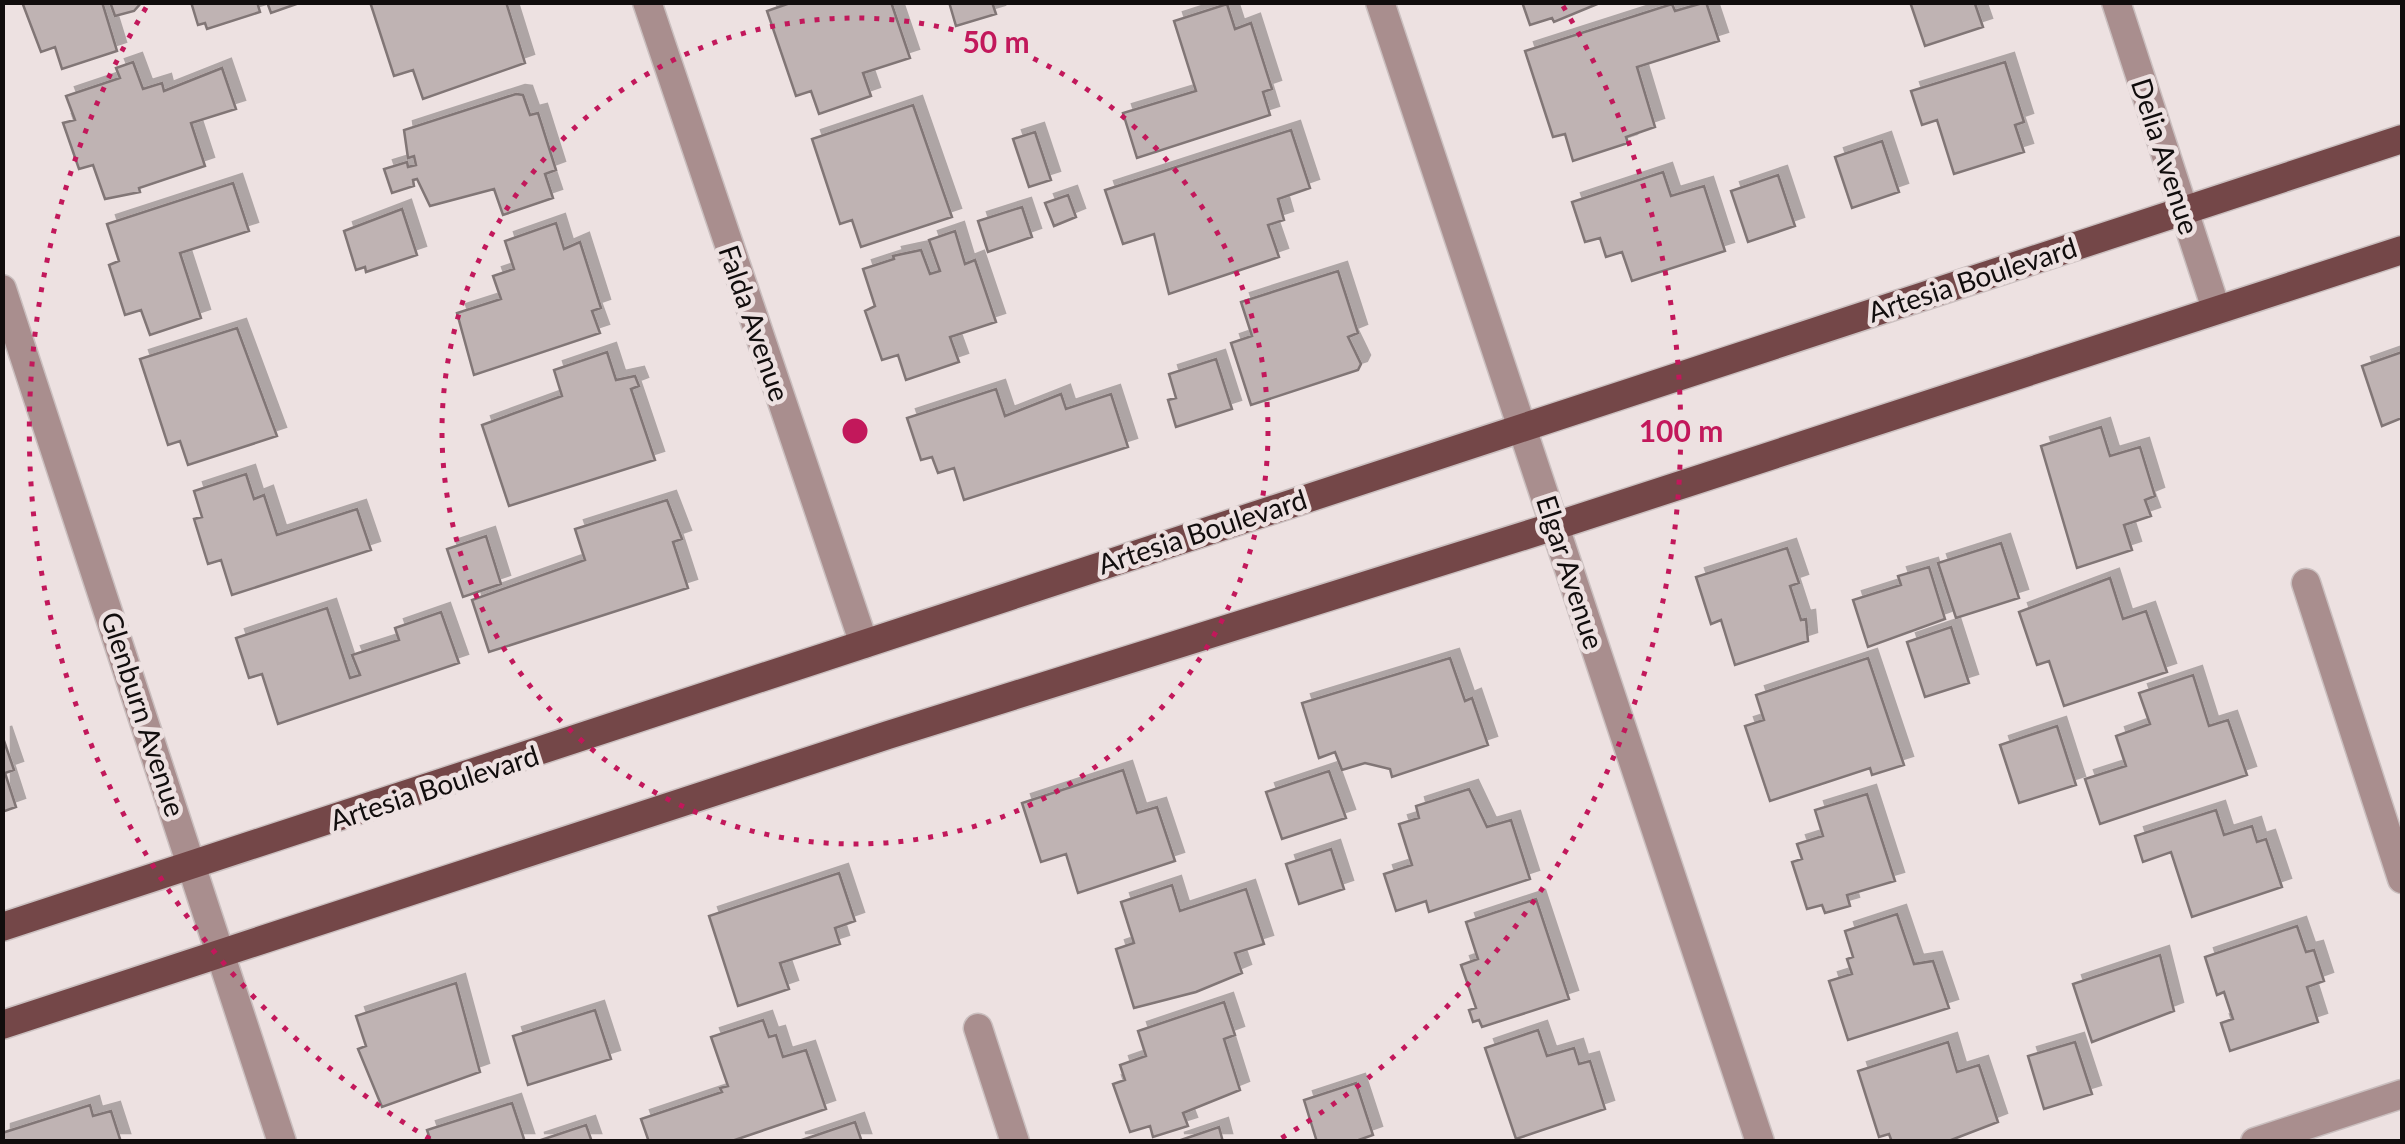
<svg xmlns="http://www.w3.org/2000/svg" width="2405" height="1144" viewBox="0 0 2405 1144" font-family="Lato,sans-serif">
	<defs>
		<filter id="shadow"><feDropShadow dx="9" dy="-9" stdDeviation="0" flood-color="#0004"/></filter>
	</defs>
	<rect width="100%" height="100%" fill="#ede1e1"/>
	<path fill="#bfb3b3" stroke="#817676" stroke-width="2.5" filter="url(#shadow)" d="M22,2H102L117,51L62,69L55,47L41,52Z
		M110,2H142L134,11L115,16Z
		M191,2H257L260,12L207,29L205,23L198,25Z
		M267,2H302L271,13Z
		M370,2H506L525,63L423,99L413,70L394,76Z
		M793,2H891L910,58L863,73L871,96L819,114L811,91L796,96L767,11Z
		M949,2H992L996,14L956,26Z
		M1522,2H1602L1554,22L1552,18L1530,25Z
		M1706,2L1719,41L1637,67L1655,127L1626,137L1628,143L1573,161L1565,134L1553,137L1525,51L1672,4L1675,11Z
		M1910,2H1980L1975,4L1983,27L1925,46Z
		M1227,4L1235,29L1251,23L1272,89L1263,92L1270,115L1137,158L1123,113L1196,91L1174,21Z
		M133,62L143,89L162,83L164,91L222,68L236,109L191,123L205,166L139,188L140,192L105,199L93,165L79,169L63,123L75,120L66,96L120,78L116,68Z
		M2005,62L2024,122L2015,125L2024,152L1954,174L1937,120L1922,125L1911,91Z
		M516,94L523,95L530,115L538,113L556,170L545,174L553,198L503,215L494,189L430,206L417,179L413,180L414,186L392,193L384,169L407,162L408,167L416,165L414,156L408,158L404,130Z
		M913,105L952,217L861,247L852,220L840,224L812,139Z
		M1291,130L1310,188L1278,199L1284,220L1268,225L1279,257L1169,294L1154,234L1123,244L1105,190Z
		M1035,132L1051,180L1029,187L1013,139Z
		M1882,141L1899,192L1852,208L1835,157Z
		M1663,172L1671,196L1704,186L1725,251L1632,281L1622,252L1606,257L1600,238L1585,242L1572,202Z
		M1778,175L1795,226L1748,242L1731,191Z
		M233,183L249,231L180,253L201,318L150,335L141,310L125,315L109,265L119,261L107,224Z
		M1068,195L1076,217L1054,226L1045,203Z
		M1022,207L1032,237L988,252L978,221Z
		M402,209L417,255L366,272L365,267L356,270L344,231Z
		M556,223L564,249L580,242L601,308L592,311L600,333L474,375L457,313L501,299L493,276L514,269L505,241Z
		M955,231L965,264L975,260L996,322L950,337L959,362L906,380L898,355L882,360L865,311L875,306L863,269L894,259L893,256L921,250L930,274L940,271L929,240Z
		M1338,271L1358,333L1348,337L1361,364L1358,370L1251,405L1231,343L1252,336L1241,302Z
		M237,328L277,436L188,465L180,441L168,445L140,359Z
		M607,352L616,380L635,376L639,386L631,389L655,460L509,506L482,425L562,396L554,370Z
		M2402,352V418L2382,426L2362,366Z
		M1216,359L1232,409L1176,427L1168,400L1176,398L1169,374Z
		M996,389L1005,416L1061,394L1066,409L1111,394L1128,447L964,500L954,468L938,473L932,457L921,460L907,418Z
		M2101,427L2110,456L2140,447L2155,496L2145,500L2151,516L2124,525L2132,550L2077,568L2041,446Z
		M246,474L254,499L264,495L277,535L357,509L371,550L232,595L221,560L208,564L194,519L202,517L194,491Z
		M667,500L682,539L673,542L688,588L489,652L472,600L585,560L575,529Z
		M486,536L501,584L463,597L447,549Z
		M2001,543L2019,598L1956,618L1938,563Z
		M1787,548L1799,583L1790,586L1801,620L1806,619L1808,641L1735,665L1721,620L1711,624L1696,577Z
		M1929,567L1945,619L1868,647L1853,600L1901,585L1898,576Z
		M2110,578L2123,619L2146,611L2167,672L2064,706L2049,661L2037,665L2019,612Z
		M327,608L350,678L360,675L352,655L399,640L395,628L441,612L459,663L278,724L262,674L249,678L236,638Z
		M1951,627L1969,683L1925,697L1907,642Z
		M1450,658L1465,701L1472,698L1488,745L1392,777L1390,769L1365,763L1342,770L1335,752L1319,758L1302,703Z
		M1868,658L1904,765L1872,775L1870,768L1770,801L1745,726L1764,720L1756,695Z
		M2193,675L2209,726L2228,720L2247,775L2100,824L2085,779L2126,766L2116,736L2150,724L2139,693Z
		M2057,726L2076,785L2019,803L2000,745Z
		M2,735L14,770L5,773L16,807L2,812Z
		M1123,770L1137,813L1157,807L1175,861L1078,893L1066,854L1041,862L1022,803Z
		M1329,771L1346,818L1282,839L1266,792Z
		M1469,789L1487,827L1511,820L1530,879L1429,912L1426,901L1396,911L1384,874L1412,865L1399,824L1419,818L1416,806Z
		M1867,794L1895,881L1847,895L1850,906L1825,913L1822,905L1807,909L1792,862L1802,859L1797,844L1823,836L1815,810Z
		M2216,810L2224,835L2252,826L2257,842L2266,839L2282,887L2192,917L2171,852L2143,862L2135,836Z
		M1331,849L1344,889L1299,904L1286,864Z
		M839,873L855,921L835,928L840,944L780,963L789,989L738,1006L709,916Z
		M1172,885L1180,911L1246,889L1264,944L1235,953L1242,973L1196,992L1134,1008L1116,949L1134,943L1121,902Z
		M1536,899L1569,999L1482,1027L1479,1020L1473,1022L1469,1010L1476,1008L1461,965L1478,959L1466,922Z
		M1897,914L1914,964L1933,961L1949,1008L1848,1040L1829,981L1852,974L1847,959L1853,957L1845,931Z
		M2297,926L2306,952L2314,950L2324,981L2307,987L2318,1022L2230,1051L2221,1023L2233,1019L2224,992L2217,995L2205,957Z
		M2160,955L2174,1011L2092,1042L2073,984Z
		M456,983L480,1072L382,1107L358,1049L366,1046L356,1016Z
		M1224,1002L1235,1035L1224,1039L1240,1090L1183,1113L1188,1126L1153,1137L1150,1126L1130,1132L1113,1084L1125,1080L1120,1065L1146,1056L1138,1031Z
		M595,1010L611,1059L528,1085L513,1036Z
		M763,1020L769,1037L776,1035L783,1057L806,1050L826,1109L729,1142H649L641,1119L722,1092L720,1088L728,1086L711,1037Z
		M1538,1030L1547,1056L1574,1048L1579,1064L1590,1061L1605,1109L1516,1139L1485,1048Z
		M1948,1042L1957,1072L1979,1065L1998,1122L1946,1142H1892L1889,1134L1879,1137L1858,1071Z
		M2075,1042L2092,1094L2044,1109L2028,1056Z
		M1356,1083L1373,1135L1353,1142H1317L1304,1100Z
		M512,1103L525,1142H431L427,1130Z
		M90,1105L93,1116L111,1111L121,1142H2V1133Z
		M855,1122L862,1142H796Z
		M586,1125L592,1142H535Z
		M1219,1127L1223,1142H1175Z"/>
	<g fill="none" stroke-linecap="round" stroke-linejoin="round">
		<defs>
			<path id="minor" d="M647,2L864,644
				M1380,2L1760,1142
				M2116,2L2216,309
				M2,289L282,1142
				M2306,583L2402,879
				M978,1028L1015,1142
				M2255,1142L2402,1094"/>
			<path id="primary" d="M2,927L2402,139
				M2,1025L888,735L1555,526L2402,250"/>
		</defs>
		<use href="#minor" stroke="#cabfbf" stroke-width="31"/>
		<use href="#primary" stroke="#cabfbf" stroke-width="31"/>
		<use href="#minor" stroke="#a98e8e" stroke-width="28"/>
		<use href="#primary" stroke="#744748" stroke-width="28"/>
	</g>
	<g fill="none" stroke="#c2185b" stroke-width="5" stroke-dasharray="5 10">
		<circle cx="855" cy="431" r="413"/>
		<path d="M430 1139A826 826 0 0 1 147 6M1563 6A826 826 0 0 1 1280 1139"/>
	</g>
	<g text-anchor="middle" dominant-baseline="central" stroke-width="9" stroke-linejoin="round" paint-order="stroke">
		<g font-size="28" fill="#110d0d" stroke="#ede1e1">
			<text transform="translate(2166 156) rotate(72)">Delia Avenue</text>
			<text transform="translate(1972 279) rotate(-18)">Artesia Boulevard</text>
			<text transform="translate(755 323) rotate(71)">Falda Avenue</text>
			<text transform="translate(1202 531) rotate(-18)">Artesia Boulevard</text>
			<text transform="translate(1571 572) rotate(72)">Elgar Avenue</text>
			<text transform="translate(144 714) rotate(72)">Glenburn Avenue</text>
			<text transform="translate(434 787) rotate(-18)">Artesia Boulevard</text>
		</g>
	</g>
	<circle cx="855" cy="431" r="15" fill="#c2185b" stroke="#ede1e1" stroke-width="5"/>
	<g font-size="30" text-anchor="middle" font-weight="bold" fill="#c2185b" stroke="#ede1e1" stroke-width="9" stroke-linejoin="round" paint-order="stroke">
		<text x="996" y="53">50 m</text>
		<text x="1681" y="442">100 m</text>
	</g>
	<rect width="2405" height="1144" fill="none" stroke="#110d0d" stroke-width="10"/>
</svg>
